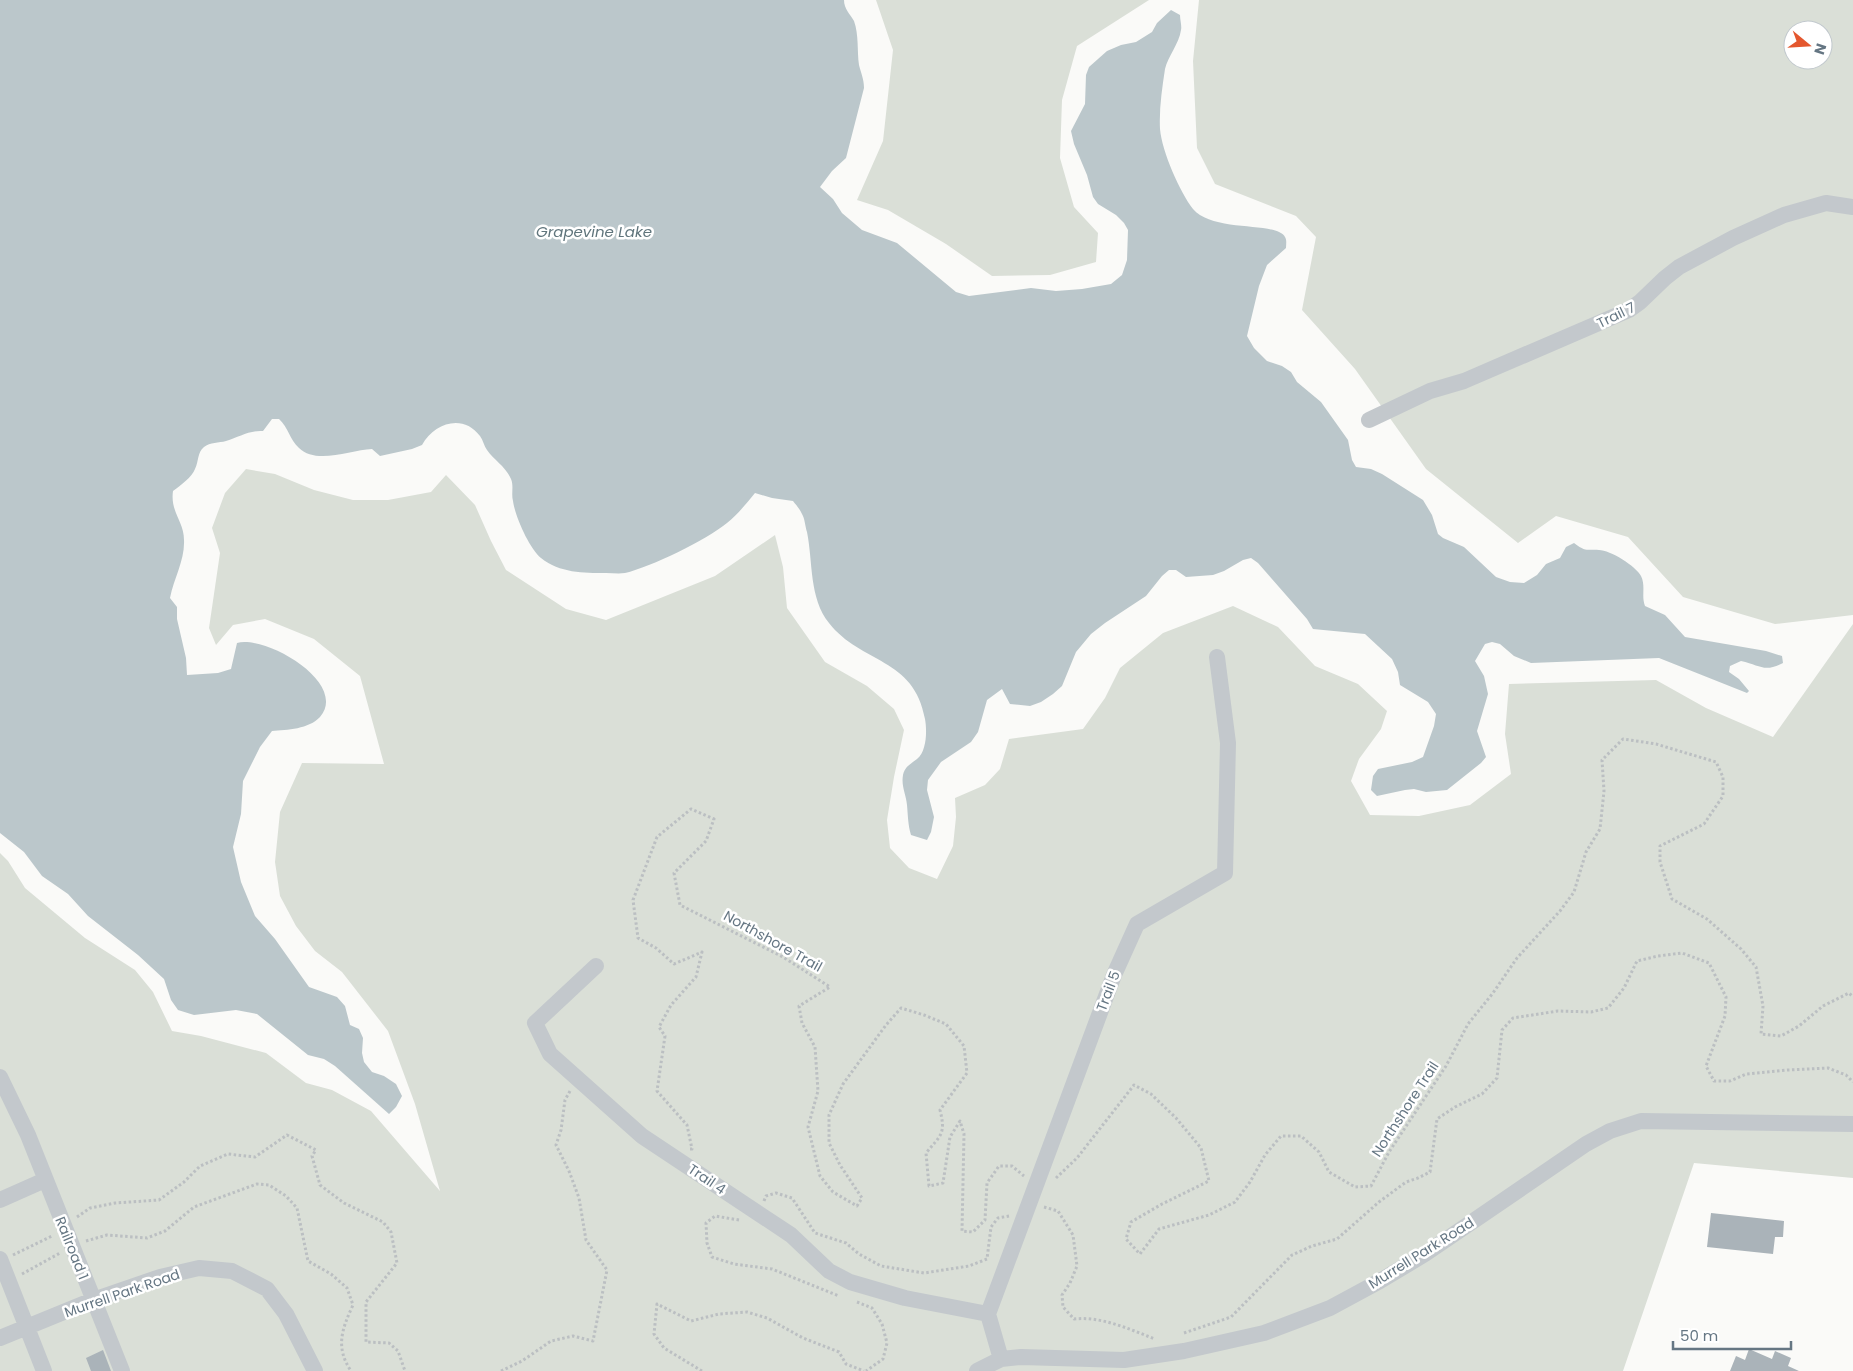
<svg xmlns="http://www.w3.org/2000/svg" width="1853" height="1371" viewBox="0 0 1853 1371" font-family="Poppins,sans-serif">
	<rect width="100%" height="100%" fill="#fafaf8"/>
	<path fill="#dadfd7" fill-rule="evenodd" d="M876,0H1149L1077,46L1062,100L1060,158L1074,207L1098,233L1096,262L1050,275L992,276L946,244L888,210L857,200L883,141L893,50Z
		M1199,0H1853V615L1775,624L1683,597L1628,537L1556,516L1518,543L1426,469L1355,369L1302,310L1316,237L1296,216L1215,184L1197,148L1193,61ZM1793,30H1823V60H1793Z
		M246,469L275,474L314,490L353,500H388L431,492L446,475L475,505L491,541L506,570L566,609L606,620L715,576L775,535L783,567L787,608L825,662L867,686L894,709L904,730L894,777L887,820L890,848L909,868L937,879L953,846L956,817L955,798L985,785L1000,769L1009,739L1083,729L1105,698L1120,668L1163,633L1233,606L1278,627L1315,666L1358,684L1387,711L1381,729L1359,759L1351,781L1370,815L1419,816L1470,805L1511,774L1505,734L1509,684L1656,680L1706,708L1773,737L1853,624V1178L1694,1163L1623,1371H0V853L8,861L25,888L85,938L135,970L153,992L172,1031L201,1036L266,1053L306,1083L332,1090L371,1111L440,1191L415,1104L388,1031L342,972L315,951L296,926L280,896L275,862L280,812L302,763L384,764L360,676L314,639L265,619L233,625L216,645L209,628L220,553L212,528L225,493Z"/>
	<path fill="#bbc7cb" d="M0,0H844C844,9 850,14 854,21C859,35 857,51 859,65C861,73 864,79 864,88L846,158L832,171L820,187L833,199L842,213L862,230L897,243L956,292L969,296L1031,288L1056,291L1082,289L1111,284L1122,275L1127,260L1128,230L1124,223L1116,215L1098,204L1093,197L1087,175L1074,144L1071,131L1085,104L1086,75L1089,67L1107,51L1121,45L1136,42L1152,32L1157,23L1171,10L1180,15C1180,20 1182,26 1181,30C1179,44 1168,56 1165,69C1162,89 1159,109 1160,129C1162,152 1180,192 1193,209C1213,233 1277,221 1285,237C1287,240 1286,244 1286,248L1267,265L1259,286L1247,336L1254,348L1267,361L1282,366L1291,372L1297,382L1321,402L1348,440L1352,460L1356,467L1371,469L1382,474L1423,500L1432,515L1438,534L1443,538L1464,547L1496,577L1510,582L1524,583L1537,575L1546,564L1560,558L1566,547L1574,543C1586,552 1585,549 1599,550C1610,550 1636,566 1641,576C1646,586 1641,596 1645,606L1665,615L1685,637L1766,651L1782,656L1783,663C1764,673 1760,665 1741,661L1730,666L1729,672L1739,679L1749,691L1747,693L1659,658L1531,663L1514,656L1500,644L1492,642L1485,644L1475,661L1484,676L1488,694L1477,731L1486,757L1481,763L1447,790L1426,792L1414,789L1405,790L1377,796L1371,790L1373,776L1378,769L1412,762L1423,757L1434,726L1436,714L1428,702L1400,685L1398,672L1392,659L1365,634L1313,629L1307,619L1258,563L1251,558L1243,560L1224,571L1213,575L1186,577L1176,570H1169L1162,576L1146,596L1105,623L1091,634L1076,652L1062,686L1053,694L1041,702L1030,706L1010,704L1002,689L987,700L978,732L971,742L941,762L928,780L927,790L934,817L931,832L927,840L911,835C908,825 908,816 907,805C906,794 901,786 903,775C905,766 911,764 917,759C927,751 927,730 925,719C914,657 861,664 829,623C809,598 813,562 807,532C805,526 805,519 802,514C800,509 796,505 793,501L772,498L755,493C746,504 738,514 727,523C706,540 651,567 625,573C619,574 612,573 606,573C583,573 560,573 541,558C529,548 515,516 513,501C511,494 514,486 511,479C506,467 494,460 487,450C484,446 483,440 480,436C463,413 434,423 422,445L412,449L380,456L372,449C351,450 316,465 299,448C290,440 288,427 279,419H272L263,431C249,430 239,437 226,441C219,443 210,442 204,447C197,453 199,461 195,469C192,477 181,485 173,491C170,512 184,521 184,540C185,560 174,578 170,598L177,607V619L186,658L187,675L218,673L231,669L237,643C266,635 349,683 320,717C309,729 287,730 272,731L260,747L243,781L241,814L233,847L241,882L255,916L275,939L309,987L337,997L345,1006L350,1025L359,1029L363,1038L362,1053L364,1062L372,1072L384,1076L396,1084L402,1096L396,1107L389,1114L335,1066L324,1059L308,1055L257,1014L236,1010L194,1015L178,1010L171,1000L164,979L138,955L88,916L68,894L42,876L24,852L0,833Z"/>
	<path fill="#aab3b9" d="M1711,1213L1784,1221L1783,1237H1775L1773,1254L1707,1247Z
		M1749,1349L1772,1359L1775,1351L1791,1358L1788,1366L1799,1371H1730L1736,1356L1745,1360Z
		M103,1350L111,1371H91L86,1358Z"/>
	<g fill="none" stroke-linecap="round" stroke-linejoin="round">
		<path stroke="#bbbfc2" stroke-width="3" stroke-dasharray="2.5 2.5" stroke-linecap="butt" d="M690,1149H692L687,1125L657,1091L665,1036L659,1027L671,1005L696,977L702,952L674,964L656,948L638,938L633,900L657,837L691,809L714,819L706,841L674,873L680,905L783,957L830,987L799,1006L802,1023L815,1047L818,1091L808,1127L820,1176L833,1192L857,1206L862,1198L840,1165L829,1143V1115L843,1084L886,1025L901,1008L924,1015L946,1024L964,1046L967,1073L940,1110C946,1134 941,1135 926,1153L929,1186L943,1183L950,1137L960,1121L964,1134L962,1231L973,1232L985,1220L987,1183L999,1166H1012L1024,1176
			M1056,1178L1077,1158L1134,1085L1151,1094L1176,1118L1201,1148L1209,1181L1162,1204L1131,1222L1126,1239L1140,1254L1159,1229L1209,1215L1235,1202L1250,1182L1265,1155L1281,1136H1301L1319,1152L1329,1172L1355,1187L1371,1186L1389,1152L1446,1066L1468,1024L1493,993L1517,958L1560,911L1574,892L1586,852L1600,829L1604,791L1602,760L1623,739L1656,744L1716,762L1723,777V796L1704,824L1660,846V862L1672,899L1707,919L1741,949L1756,967L1763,1006L1761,1034L1781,1036L1799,1026L1823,1006L1849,993L1853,997
			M764,1201L766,1196L776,1193L792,1198L815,1233L846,1243L859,1254L881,1266L924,1273L969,1266L987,1259L991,1227L998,1218L1009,1216
			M1044,1207L1058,1211L1073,1235L1077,1266L1070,1283L1062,1295L1063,1307L1074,1319C1101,1316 1129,1329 1155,1339
			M77,1217L90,1208L115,1203L159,1200L184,1182L200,1166L228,1154L255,1157L287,1135L316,1150L312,1156L320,1185L344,1203L383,1222L391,1232L397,1263L366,1302V1342L389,1343L398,1351L405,1371
			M739,1220L715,1216L706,1223L707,1243L712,1257L734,1264L772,1269L839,1296
			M86,1241L107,1235L147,1238L165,1231L194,1207L257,1184L269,1185L286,1196L297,1208L308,1261L331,1274L347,1288L353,1305C342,1329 335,1347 351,1371
			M13,1255L52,1236
			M22,1274L60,1253
			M857,1302L872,1308L882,1324L887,1343L883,1359L866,1371
			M1184,1333L1231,1317L1292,1255L1312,1246L1337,1239L1379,1202L1406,1182L1418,1178L1430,1172L1437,1119L1455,1107L1482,1094L1497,1078L1502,1030L1513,1018L1558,1011L1591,1012L1608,1008L1624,988L1637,961L1658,956L1682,953L1709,963L1726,997L1725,1016L1706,1066L1714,1081H1730L1746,1074L1788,1070L1828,1068L1846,1075L1853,1082
			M501,1371L522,1361L551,1341L573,1336L593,1341L607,1270L586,1240L579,1198L569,1171L556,1145L561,1130L565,1100L570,1091
			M702,1371L664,1348L654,1334L657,1304L691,1321L719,1314L747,1312L767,1318L803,1338L839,1352L846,1364L864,1371"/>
		<path stroke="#c3c8cc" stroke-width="16" d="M1369,420L1430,391L1464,381L1629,310L1640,302L1665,278L1679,267L1733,238L1784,215L1826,203L1853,207
			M596,966L535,1023L550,1054L642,1136L791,1235L829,1271L850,1282L905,1298L988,1314
			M0,1077L28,1135L122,1371
			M0,1200L45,1180
			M0,1259L44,1371
			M0,1338L93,1300L160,1277L199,1268L232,1271L267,1289L286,1314L315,1371
			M1001,1359L988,1314L1114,975L1137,924L1225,873L1228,743L1217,657
			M977,1371L1001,1359L1021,1357L1124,1360L1184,1351L1264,1333L1330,1308L1380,1281L1425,1254L1586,1144L1610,1131L1641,1121L1853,1124"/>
	</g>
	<g text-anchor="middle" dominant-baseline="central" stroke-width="5" stroke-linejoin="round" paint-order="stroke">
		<g font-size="14" fill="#657683" stroke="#fff">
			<text transform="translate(1616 315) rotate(-26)">Trail 7</text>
			<text transform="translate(773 941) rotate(29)">Northshore Trail</text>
			<text transform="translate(1108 991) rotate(-69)">Trail 5</text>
			<text transform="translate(1405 1109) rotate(-57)">Northshore Trail</text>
			<text transform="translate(707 1179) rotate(34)">Trail 4</text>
			<text transform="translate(72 1248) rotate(68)">Railroad 1</text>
			<text transform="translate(1421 1253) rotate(-32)">Murrell Park Road</text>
			<text transform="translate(122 1293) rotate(-19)">Murrell Park Road</text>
		</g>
		<g font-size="15" font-style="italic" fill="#60757c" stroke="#fff">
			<text x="594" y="231">Grapevine Lake</text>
		</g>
	</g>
	<g transform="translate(1808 45) rotate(108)"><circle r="24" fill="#ffffff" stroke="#c1c8cd"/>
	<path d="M0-4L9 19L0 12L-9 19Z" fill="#e4572e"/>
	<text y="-8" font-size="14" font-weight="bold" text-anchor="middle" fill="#657683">N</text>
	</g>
	<path d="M1673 1341v8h118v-8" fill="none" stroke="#657683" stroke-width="2.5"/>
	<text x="1680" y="1341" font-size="15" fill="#657683" stroke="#ffffff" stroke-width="4" paint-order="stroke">50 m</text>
</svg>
